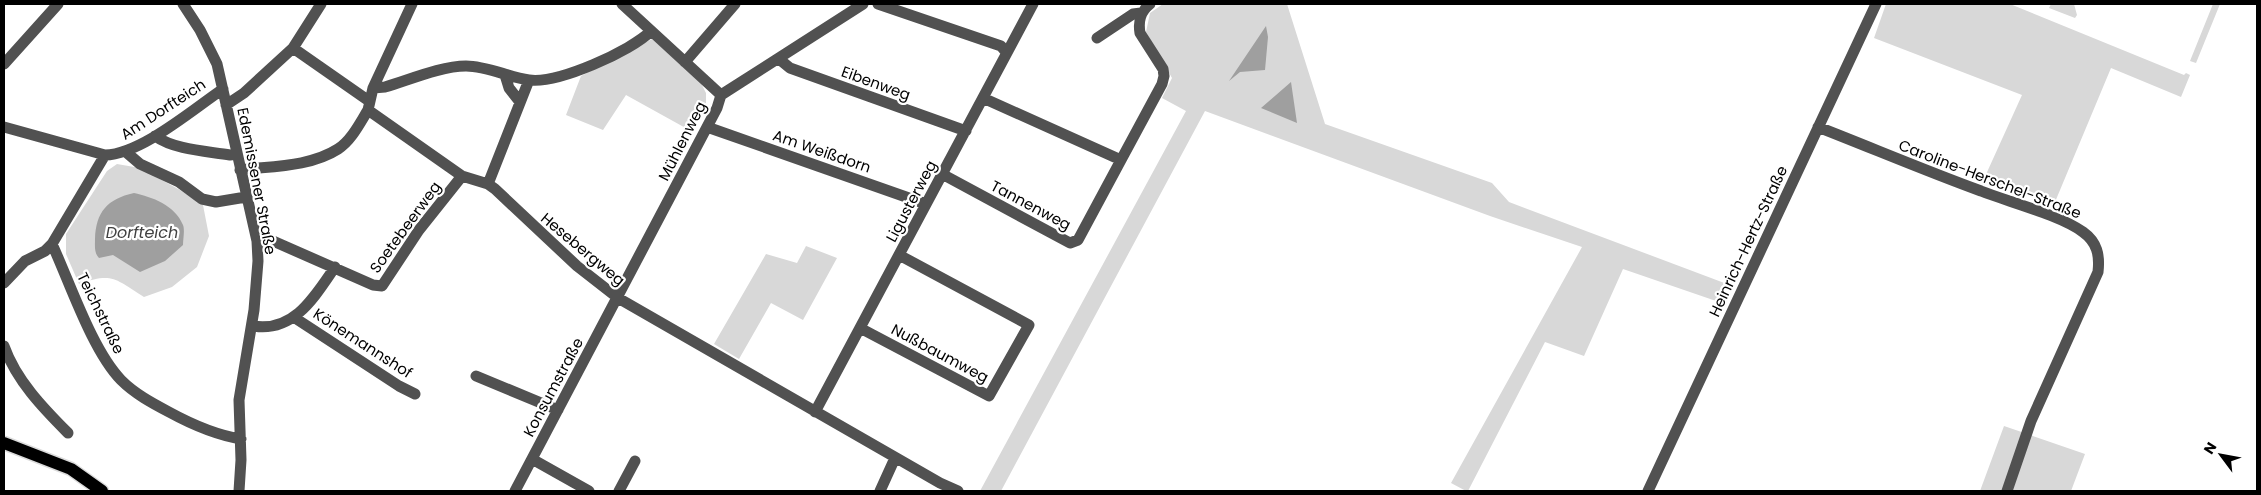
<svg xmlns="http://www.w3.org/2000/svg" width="2261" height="495" viewBox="0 0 2261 495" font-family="Poppins,sans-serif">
	<rect width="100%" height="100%" fill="#fff"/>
	<path fill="#d8d8d8" d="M1163,4H1287L1325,124L1492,183L1509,202L1727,284L1719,302L1623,269L1584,356L1545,342L1468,491H1466L1451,483L1582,247L1490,216L1205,111L1001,491H980L1186,111L1162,98L1172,78L1146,32L1150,13Z
		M1886,4H2010L2184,75L2186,73L2190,75L2181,97L2111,68L2055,202L1983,181L2022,95L1874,38Z
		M2051,4H2074L2077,15L2075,18L2049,8Z
		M2213,4H2220L2196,63L2190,61Z
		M652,39L701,83L706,93V108L691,131L626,95L603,130L566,115L581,76Z
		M117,164L140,168L180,190L203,205L209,236L197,267L172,287L144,297C115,279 113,272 79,284L66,254V234L107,171Z
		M806,246L837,258L803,320L771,303L739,359L714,344L766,254L797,263Z
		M2004,426L2085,454L2071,491H1980Z"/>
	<path fill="#9f9f9f" d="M1266,26L1268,37L1265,70L1240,72L1229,81Z
		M1291,82L1297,123L1261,108Z
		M134,193C152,197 175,205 183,225C185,230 183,239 183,245L165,261L140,272L113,255L99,258C94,253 95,246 95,239C96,212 107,199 134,193Z"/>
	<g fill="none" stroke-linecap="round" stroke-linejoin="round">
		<defs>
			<path id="major" d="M4,443L71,469L102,491"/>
		</defs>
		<use href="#major" stroke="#dbdbdb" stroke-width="15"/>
		<path stroke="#515151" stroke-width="11" d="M183,4L200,30L217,64L257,241L258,261L254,310L239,400L241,460L239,491
			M412,4L373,88L368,110L462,176L488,184L495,189L577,266L618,298L940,483L958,491
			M622,4L721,95
			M878,4L1001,46L1006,52
			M1097,38L1133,14L1141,13
			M293,48L369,101
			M779,59L790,68L966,131
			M685,62L735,4
			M4,64L58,4
			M505,75L509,88L520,102
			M373,88L385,87C409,80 441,66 466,66C487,66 508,77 529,80C558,84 631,51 651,31
			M226,105L244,93L293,48L321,4
			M4,127L105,155C141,154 192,110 223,89
			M707,127L926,204
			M1818,127C1872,148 1926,171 1981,191C2009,202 2060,215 2083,232C2097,242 2100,255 2098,272L2031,421L2007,491
			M155,136C175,150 206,151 230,155L237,154
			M126,152L140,164L179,182L202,199L216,202L246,197
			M105,155L52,244C70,283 92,350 121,380C135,394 152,403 169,412C191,424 216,435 241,439
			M1121,160L1162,84L1164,76L1163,69L1140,33C1138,21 1140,12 1150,4
			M240,170C271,166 310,167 338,149C351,141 360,123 368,110
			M942,174L1070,243L1078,240L1121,160L983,98
			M488,184L529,80
			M257,241H273L373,285L382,286L419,230L462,176
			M4,283L25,261L45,251L52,244
			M295,318L399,386L415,394
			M253,326C294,333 315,296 335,267
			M860,328L989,396L1029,325L899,255
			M4,346C16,380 43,408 68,433
			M476,376L558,410
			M815,412L1033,4
			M532,459L589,491
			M515,491L717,108L721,95L863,4
			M619,491L635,461
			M880,491L895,458
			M1648,491L1876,4"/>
		<use href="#major" stroke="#000" stroke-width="12"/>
	</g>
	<g text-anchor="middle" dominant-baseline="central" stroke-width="4.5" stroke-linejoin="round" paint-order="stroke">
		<g font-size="15" fill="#000" stroke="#fff">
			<text transform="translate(876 83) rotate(20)">Eibenweg</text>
			<text transform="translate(163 109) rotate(-33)">Am Dorfteich</text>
			<text transform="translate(682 141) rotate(-63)">Mühlenweg</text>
			<text transform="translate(822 151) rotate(19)">Am Weißdorn</text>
			<text transform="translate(1990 179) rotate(21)">Caroline-Herschel-Straße</text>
			<text transform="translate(257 181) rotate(79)">Edemissener Straße</text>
			<text transform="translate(911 201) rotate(-62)">Ligusterweg</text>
			<text transform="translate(1031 205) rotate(28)">Tannenweg</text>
			<text transform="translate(405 227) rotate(-54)">Soetebeerweg</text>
			<text transform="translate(1748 241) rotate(-65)">Heinrich-Hertz-Straße</text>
			<text transform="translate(583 249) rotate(40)">Hesebergweg</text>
			<text transform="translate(101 313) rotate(64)">Teichstraße</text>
			<text transform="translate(363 343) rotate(33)">Könemannshof</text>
			<text transform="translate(940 353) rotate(28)">Nußbaumweg</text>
			<text transform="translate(553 387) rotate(-62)">Konsumstraße</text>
		</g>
		<g font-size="16" font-style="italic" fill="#404040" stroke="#fff">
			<text x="142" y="232">Dorfteich</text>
		</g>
	</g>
	<rect width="2261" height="495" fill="none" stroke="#000000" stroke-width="10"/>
	<g transform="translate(2221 455) rotate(302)" stroke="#ffffff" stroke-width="4" paint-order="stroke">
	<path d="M0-4L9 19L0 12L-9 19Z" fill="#000000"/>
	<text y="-8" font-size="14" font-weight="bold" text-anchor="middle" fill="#000000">N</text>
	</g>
</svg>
